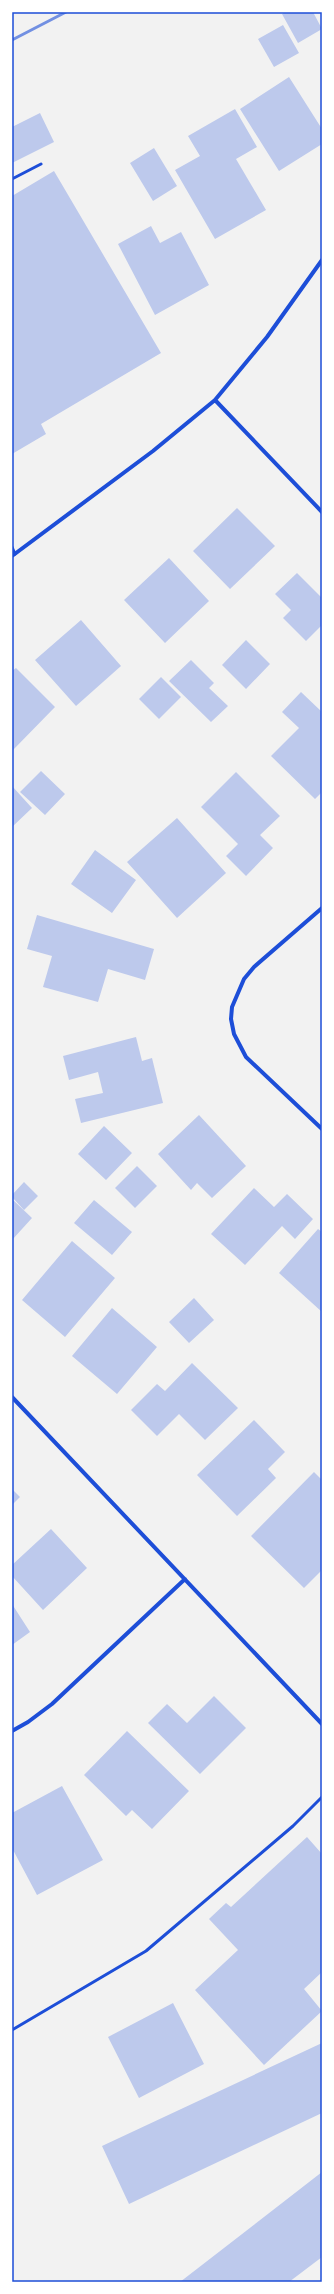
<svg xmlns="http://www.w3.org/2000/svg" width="334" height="2294" viewBox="0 0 334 2294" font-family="Literata,serif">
	<rect width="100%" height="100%" fill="#f2f2f2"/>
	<path fill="#bdc9ec" d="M286,12H313L322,29L298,43L282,14Z
		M283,25L299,53L274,67L258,39Z
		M289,77L322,129V144L279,171L240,109Z
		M235,109L257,147L236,159L266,210L215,239L175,170L200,156L188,136Z
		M40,113L54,142L12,163V127Z
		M154,148L177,186L153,201L130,163Z
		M54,171L161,353L41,424L46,434L12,454V196Z
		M151,226L160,243L181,232L209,285L155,315L118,244Z
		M237,508L275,546L230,589L193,551Z
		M169,558L209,601L165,643L124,600Z
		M297,573L322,598V625L306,641L283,618L291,610L275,594Z
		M81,620L121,666L76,706L35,660Z
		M246,640L270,664L246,689L222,665Z
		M191,660L214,683L209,688L228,706L211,722L169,681Z
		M16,668L55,707L13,750L12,671Z
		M161,677L181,697L159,719L139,699Z
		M301,692L322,712V792L315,799L271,756L299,728L282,712Z
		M41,771L65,794L45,815L20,792Z
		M236,772L280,816L260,835L273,848L246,876L226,856L238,844L201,807Z
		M12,786L32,808L12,827Z
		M177,818L226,873L177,918L127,862Z
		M95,850L136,880L112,913L71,884Z
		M37,915L154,949L145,980L108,969L98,1002L43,987L52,956L27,949Z
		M136,1037L142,1061L152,1058L163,1103L81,1123L75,1099L103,1093L98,1072L69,1080L63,1056Z
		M199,1115L246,1166L212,1198L197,1183L191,1190L158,1154Z
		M104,1126L132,1153L106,1180L78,1154Z
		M137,1166L157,1186L135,1208L115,1188Z
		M24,1182L38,1196L24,1210L12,1197V1195Z
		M254,1188L274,1207L287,1194L313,1219L295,1239L282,1226L245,1265L211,1234Z
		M12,1199L32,1218L12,1240Z
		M94,1200L132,1232L112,1255L74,1223Z
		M318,1229L322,1232V1312L279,1273Z
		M72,1241L115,1278L65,1337L22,1300Z
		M194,1298L214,1320L189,1343L169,1322Z
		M112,1308L157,1347L117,1394L72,1356Z
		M192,1363L238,1408L205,1440L179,1414L157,1436L131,1410L157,1384L165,1391Z
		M254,1420L285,1452L268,1469L276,1478L237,1516L197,1475Z
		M314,1472L322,1480V1570L304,1588L251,1536Z
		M12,1489L20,1497L12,1505Z
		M51,1529L87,1568L43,1610L12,1576V1565Z
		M12,1604L30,1632L12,1645Z
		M214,1696L246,1728L200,1774L148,1723L167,1704L187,1723Z
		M127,1731L189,1791L152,1829L132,1810L126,1816L84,1775Z
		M62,1786L103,1860L37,1895L12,1848V1813Z
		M307,1837L322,1854V1972L304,1989L322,2011L264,2065L195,1990L238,1950L209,1919L226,1903L231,1907Z
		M173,2003L204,2064L139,2098L108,2037Z
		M322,2043V2113L129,2204L102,2146Z
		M322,2172V2257L289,2282H180Z"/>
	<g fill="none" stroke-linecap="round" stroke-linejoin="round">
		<path stroke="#1d4ed8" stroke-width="3" d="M12,179L41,164
			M12,547L15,554
			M12,2030L146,1951L293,1826L322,1797"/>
		<path stroke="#1d4ed8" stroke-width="4" d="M215,400L322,512
			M12,556L153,451L215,400L267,337L322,260
			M322,908L254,967L244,979L232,1007L231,1019L234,1034L246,1057L322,1129
			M12,1397L322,1724
			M12,1731L28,1722L52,1704L185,1579"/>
		<path stroke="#7290e2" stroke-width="3" d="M12,40L66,12"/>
	</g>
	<rect width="334" height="2294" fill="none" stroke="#ffffff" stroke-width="26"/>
	<rect x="13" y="13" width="308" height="2268" fill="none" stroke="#1d4ed8" stroke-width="1.5"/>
</svg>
